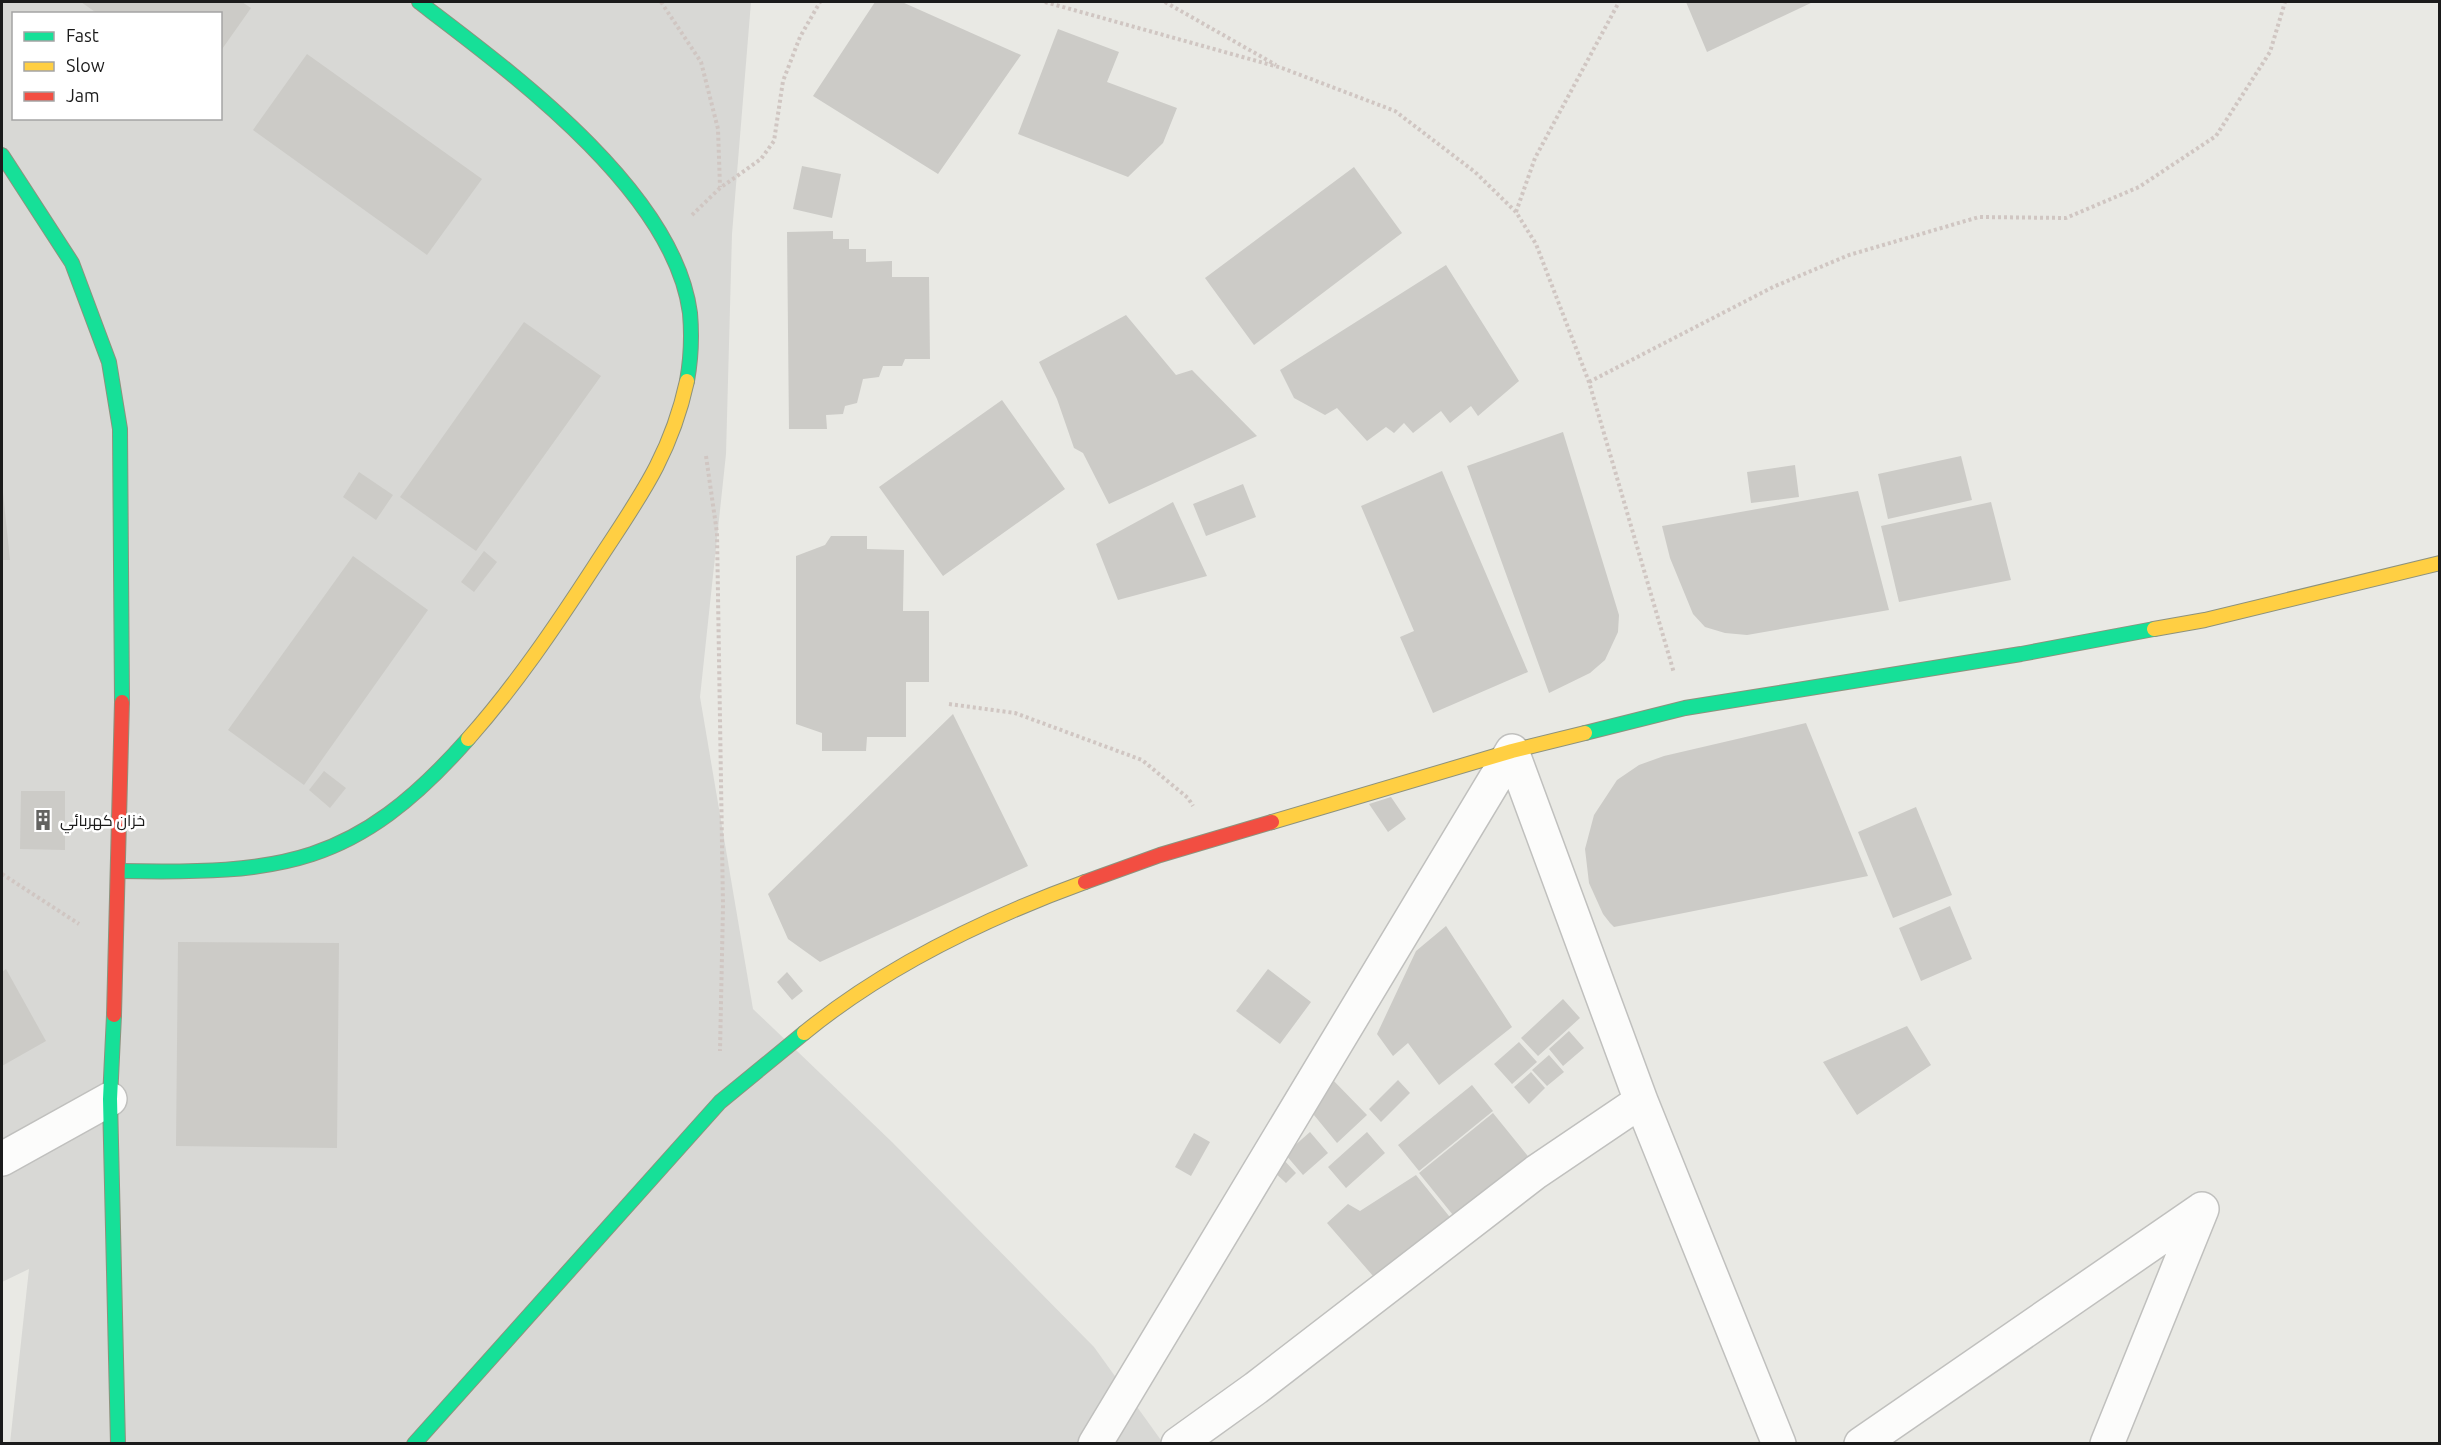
<svg xmlns="http://www.w3.org/2000/svg" width="2441" height="1445" viewBox="0 0 2441 1445" font-family="Ubuntu,Cairo,sans-serif">
	<rect width="100%" height="100%" fill="#e9e9e4"/>
	<path fill="#d8d8d5" fill-rule="evenodd" d="M2,2H751L732,234L726,454L700,697L753,1009L892,1142L1094,1347L1163,1443H10L29,1269L2,1282ZM14,14H220V118H14Z"/>
	<path fill="#cccbc7" d="M81,2H242L251,8L220,52V14H98Z
		M875,2H902L1021,55L938,174L813,96Z
		M1686,2H1813L1707,52Z
		M1058,29L1119,52L1107,82L1177,108L1163,143L1128,177L1018,134Z
		M307,54L482,179L427,255L253,130Z
		M802,166L841,174L832,218L793,209Z
		M1354,167L1402,233L1254,345L1205,278Z
		M833,231V239H849V249H866V262L892,261V277H929L930,359H905L902,366H883L879,377L863,379L857,403L845,406L843,414L826,415L827,429H789L787,232Z
		M1446,265L1519,381L1478,416L1471,406L1450,423L1441,411L1413,433L1404,423L1394,433L1386,427L1367,441L1337,408L1325,415L1294,398L1280,370Z
		M1126,315L1176,375L1192,370L1257,436L1109,504L1083,453L1074,448L1057,399L1039,362Z
		M524,322L601,376L476,551L400,497Z
		M1002,400L1065,489L943,576L879,487Z
		M1563,432L1619,615L1618,632L1605,660L1590,673L1549,693L1467,466Z
		M1961,456L1972,500L1888,519L1878,474Z
		M1795,465L1799,497L1751,503L1747,472Z
		M1442,471L1528,672L1433,713L1400,637L1414,631L1361,506Z
		M359,472L393,495L376,520L343,497Z
		M2,483L10,560H2Z
		M1243,484L1256,517L1206,536L1193,504Z
		M1858,491L1889,610L1747,635L1725,633L1705,627L1693,614L1670,558L1662,526Z
		M1173,502L1207,576L1118,600L1096,544Z
		M1991,502L2011,580L1899,602L1881,526Z
		M831,536H867V549L904,550L903,611H929V682H906V737H867L866,751H822V733L796,724V556L825,545Z
		M484,551L497,562L474,592L461,582Z
		M353,556L428,610L304,785L228,730Z
		M953,714L1028,866L820,962L788,939L768,894Z
		M1806,723L1868,876L1614,927L1610,923L1603,914L1589,883L1585,849L1594,815L1617,780L1639,765L1664,756Z
		M324,771L346,788L330,808L309,790Z
		M21,791H65V850L20,849Z
		M1391,797L1406,819L1388,832L1369,804Z
		M1916,807L1952,895L1893,918L1858,832Z
		M1950,906L1972,959L1921,981L1899,928Z
		M1446,926L1512,1027L1439,1085L1408,1043L1393,1056L1377,1034L1416,951Z
		M178,942L339,943L337,1148L176,1146Z
		M6,969L46,1041L2,1066V972Z
		M1268,969L1311,1002L1280,1044L1236,1011Z
		M787,972L803,991L792,1000L777,982Z
		M1563,999L1580,1018L1538,1056L1521,1038Z
		M1907,1026L1931,1065L1857,1115L1823,1062Z
		M1569,1031L1584,1048L1563,1066L1549,1049Z
		M1519,1042L1537,1062L1512,1084L1494,1064Z
		M1549,1055L1564,1072L1547,1086L1532,1070Z
		M1531,1072L1545,1088L1529,1104L1514,1087Z
		M1331,1078L1367,1115L1337,1143L1309,1109Z
		M1398,1080L1410,1093L1381,1122L1369,1109Z
		M1472,1085L1493,1111L1419,1171L1398,1145Z
		M1493,1113L1531,1160L1457,1220L1419,1173Z
		M1310,1132L1328,1153L1303,1175L1285,1154Z
		M1367,1132L1385,1153L1346,1188L1328,1167Z
		M1194,1133L1210,1142L1191,1176L1175,1167Z
		M1282,1158L1296,1173L1286,1183L1271,1169Z
		M1416,1175L1453,1221L1380,1284L1327,1223L1348,1204L1360,1211Z"/>
	<g fill="none" stroke-linecap="round" stroke-linejoin="round">
		<defs>
			<path id="street" d="M1512,751L1641,1101L1779,1444
				M2,1159L110,1099
				M1095,1444L1512,751
				M1178,1444L1256,1388L1536,1172L1641,1101
				M1861,1444L2202,1209
				M2107,1444L2202,1209"/>
			<path id="fast" d="M419,2C511,72 674,191 690,313C692,336 691,359 687,381
				M2,155L72,263L109,362L120,429L122,702
				M1585,733L1685,708L2021,654L2154,629
				M119,871C281,874 355,867 468,739
				M114,1015L110,1099L118,1444
				M414,1444L720,1102L804,1033"/>
			<path id="slow" d="M2154,629L2205,620L2440,563
				M468,739C515,686 555,627 594,567C636,502 670,459 687,381
				M1272,822L1512,751L1585,733
				M804,1033C886,966 986,918 1085,882"/>
			<path id="jam" d="M1085,882L1160,855L1272,822
				M114,1015L122,702"/>
		</defs>
		<use href="#street" stroke="#c0c0be" stroke-width="36"/>
		<use href="#fast" stroke="#8d927d" stroke-width="16"/>
		<use href="#slow" stroke="#8d927d" stroke-width="16"/>
		<use href="#jam" stroke="#8d927d" stroke-width="16"/>
		<path stroke="#d0c6c2" stroke-width="4" stroke-dasharray="3 3" stroke-linecap="butt" d="M661,2L701,62L718,129L720,187
			M1045,2L1282,68L1395,111L1475,172L1516,212L1536,244L1589,382L1674,673
			M1165,2L1276,65
			M1516,212L1535,158L1619,2
			M692,215L720,188L761,159L774,141L783,81L800,37L820,2
			M1589,382L1773,287L1849,255L1979,217L2066,218L2139,187L2216,136L2270,52L2285,2
			M706,456L717,533L723,906L720,1051
			M949,704L1015,713L1142,760L1188,798L1193,806
			M2,874L79,924"/>
		<use href="#street" stroke="#fcfcfb" stroke-width="33"/>
		<use href="#fast" stroke="#16e098" stroke-width="14"/>
		<use href="#slow" stroke="#ffcf43" stroke-width="14"/>
		<use href="#jam" stroke="#f24e42" stroke-width="14"/>
	</g>
	<defs>
		<symbol id="building-bare" viewBox="-9 -9 18 18"><path d="M-4-6H4V6H1V3H-1V6H-4ZM-2.5-4.3h1.7v1.8h-1.7ZM.8-4.3h1.7v1.8H.8ZM-2.5-1h1.7V.8h-1.7ZM.8-1h1.7V.8H.8Z" fill="#636361" stroke="#fff" stroke-width="2.5" paint-order="stroke"/></symbol>
	</defs>
	<g fill-rule="evenodd">
		<use href="#building-bare" x="28" y="805" width="30" height="30"/>
	</g>
	<g text-anchor="middle" dominant-baseline="central" stroke-width="5" stroke-linejoin="round" paint-order="stroke">
		<g font-size="16" fill="#1b1b1b" stroke="#fff" text-anchor="start">
			<text x="60" y="820">خزان كهربائي</text>
		</g>
	</g>
	<rect width="2441" height="1445" fill="none" stroke="#1b1b1b" stroke-width="6"/>
	<rect x="12" y="12" width="210" height="108" fill="#ffffff" stroke="#a4a4a4" stroke-width="1.5"/>
	<rect x="24" y="32" width="30" height="9" fill="#16e098" stroke="#a4a4a4" stroke-width="1.5"/>
	<text x="66" y="42" font-size="18" fill="#1b1b1b">Fast</text>
	<rect x="24" y="62" width="30" height="9" fill="#ffcf43" stroke="#a4a4a4" stroke-width="1.5"/>
	<text x="66" y="72" font-size="18" fill="#1b1b1b">Slow</text>
	<rect x="24" y="92" width="30" height="9" fill="#f24e42" stroke="#a4a4a4" stroke-width="1.5"/>
	<text x="66" y="102" font-size="18" fill="#1b1b1b">Jam</text>
</svg>
